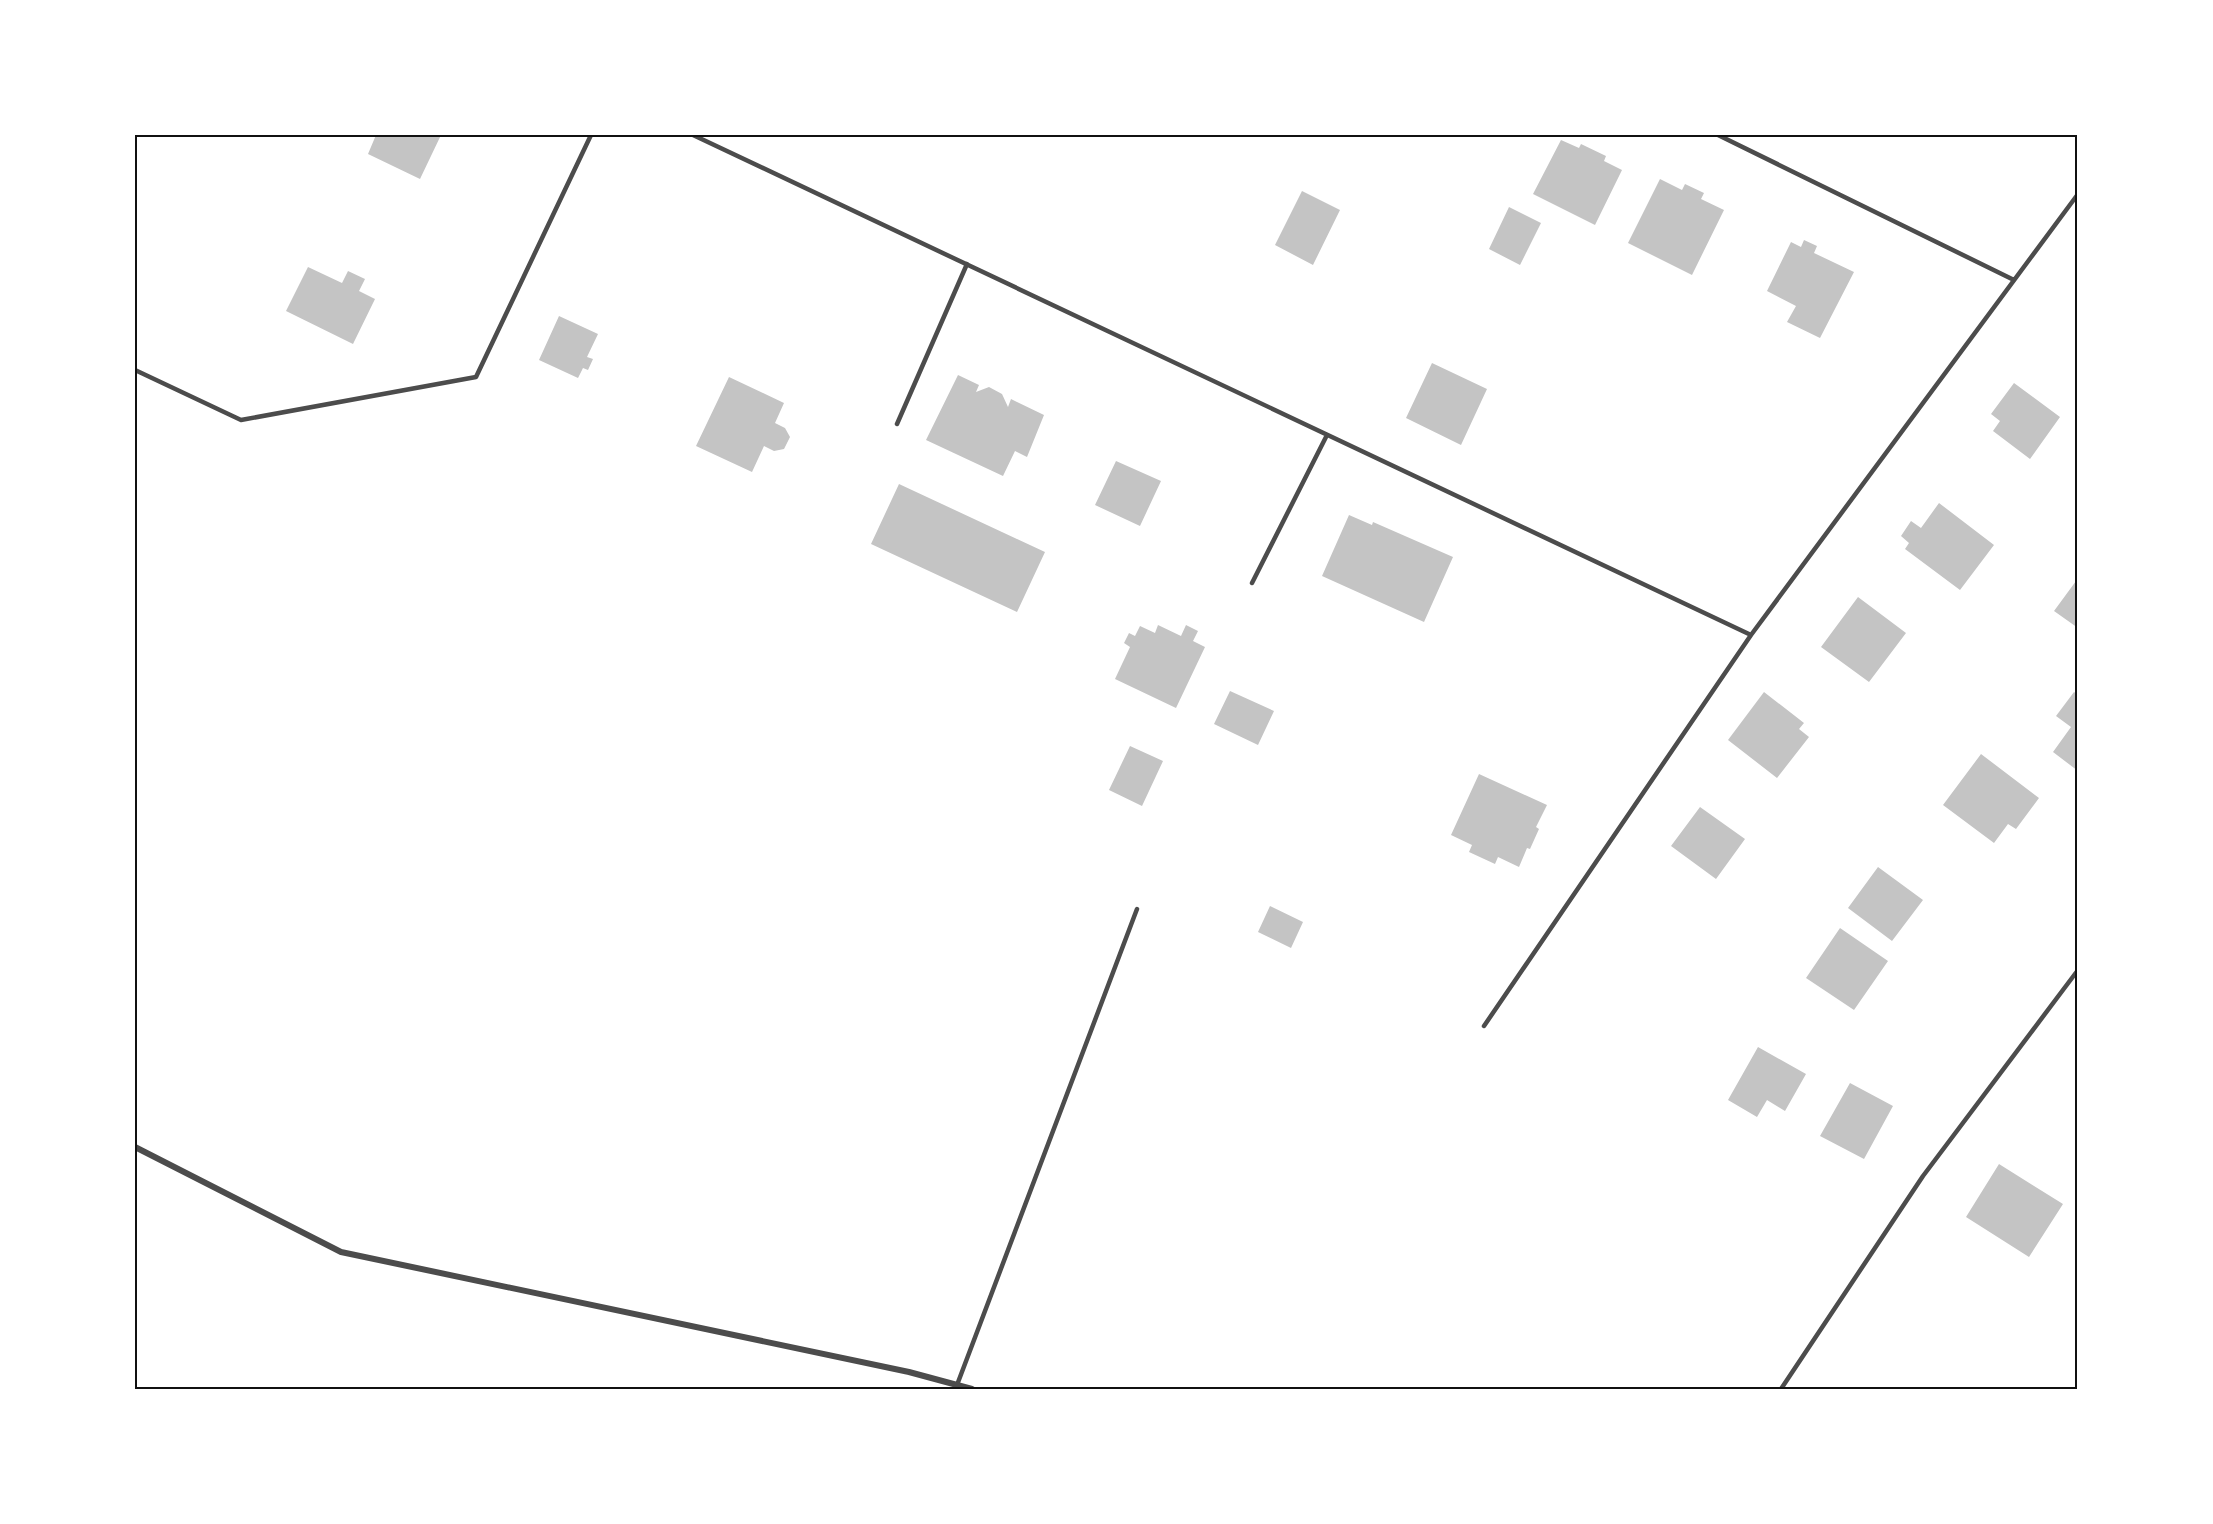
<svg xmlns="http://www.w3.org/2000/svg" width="2213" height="1524" viewBox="0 0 2213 1524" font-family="Overpass,sans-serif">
	<rect width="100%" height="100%" fill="#fff"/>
	<path fill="#c4c4c4" d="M376,135H441L420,179L368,154Z
		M1561,140L1579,148L1581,144L1606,156L1604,161L1622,170L1595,225L1533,194Z
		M1660,179L1682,190L1685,184L1704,193L1701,199L1724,210L1692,275L1628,243Z
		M1302,191L1340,210L1313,265L1275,245Z
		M1509,207L1541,223L1520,265L1489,249Z
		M1804,240L1817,246L1814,253L1854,272L1820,338L1787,322L1796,306L1767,291L1791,242L1801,247Z
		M308,267L342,283L348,271L365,279L359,291L375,299L353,344L286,311Z
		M559,316L598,334L587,357L593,359L588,370L583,368L578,378L539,360Z
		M1432,363L1487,389L1461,445L1406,418Z
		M958,375L979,385L976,392L989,387L1002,394L1008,407L1011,399L1044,415L1027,457L1015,451L1003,476L926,440Z
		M729,377L784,403L775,423L785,428L790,437L784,449L774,451L764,446L752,472L696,446Z
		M2014,383L2060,417L2030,459L1993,431L2000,421L1991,414Z
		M1116,461L1161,481L1140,526L1095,505Z
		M899,484L1045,552L1017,612L871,544Z
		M1939,503L1994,545L1960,590L1905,549L1909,543L1901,536L1911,521L1921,528Z
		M1349,515L1372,525L1373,522L1453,557L1424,622L1322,576Z
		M2076,581L2078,582V628L2054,611Z
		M1858,597L1906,633L1869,682L1821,647Z
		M1158,625L1181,636L1186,625L1198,631L1193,641L1205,647L1176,708L1115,679L1130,647L1124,643L1129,633L1135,636L1140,626L1155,633Z
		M1230,691L1274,711L1258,745L1214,724Z
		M1764,692L1804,723L1799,729L1809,737L1777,778L1728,740Z
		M2074,692L2078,695V771L2053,752L2071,727L2056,716Z
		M1130,746L1163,761L1142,806L1109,790Z
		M1981,754L2039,798L2016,829L2008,824L1994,843L1943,805Z
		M1479,774L1547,805L1536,827L1539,829L1530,849L1527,848L1519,867L1498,857L1495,864L1469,852L1472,845L1451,835Z
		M1700,807L1745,839L1716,879L1671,846Z
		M1878,867L1923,900L1892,941L1848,908Z
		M1270,906L1303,922L1291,948L1258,932Z
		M1840,928L1888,961L1854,1010L1806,978Z
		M1758,1047L1806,1074L1785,1111L1767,1100L1757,1117L1728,1100Z
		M1850,1083L1893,1106L1864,1159L1820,1136Z
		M1999,1164L2063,1204L2029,1257L1966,1217Z"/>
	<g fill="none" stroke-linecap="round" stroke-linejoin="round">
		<path stroke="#4c4c4c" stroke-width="4.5" d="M693,135L1751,635
			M1718,135L2014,280
			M135,370L241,420L476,377L591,135
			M897,424L967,264
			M1252,583L1327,435
			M1484,1026L1751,635L2078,194
			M957,1385L1137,909
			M1781,1389L1923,1176L2078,970"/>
		<path stroke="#4c4c4c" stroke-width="6" d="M135,1147L341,1252L909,1372L972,1389"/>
	</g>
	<rect width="2213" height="1524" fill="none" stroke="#ffffff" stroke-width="273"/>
	<rect x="136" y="136" width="1940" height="1252" fill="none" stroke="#111" stroke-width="2"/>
</svg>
